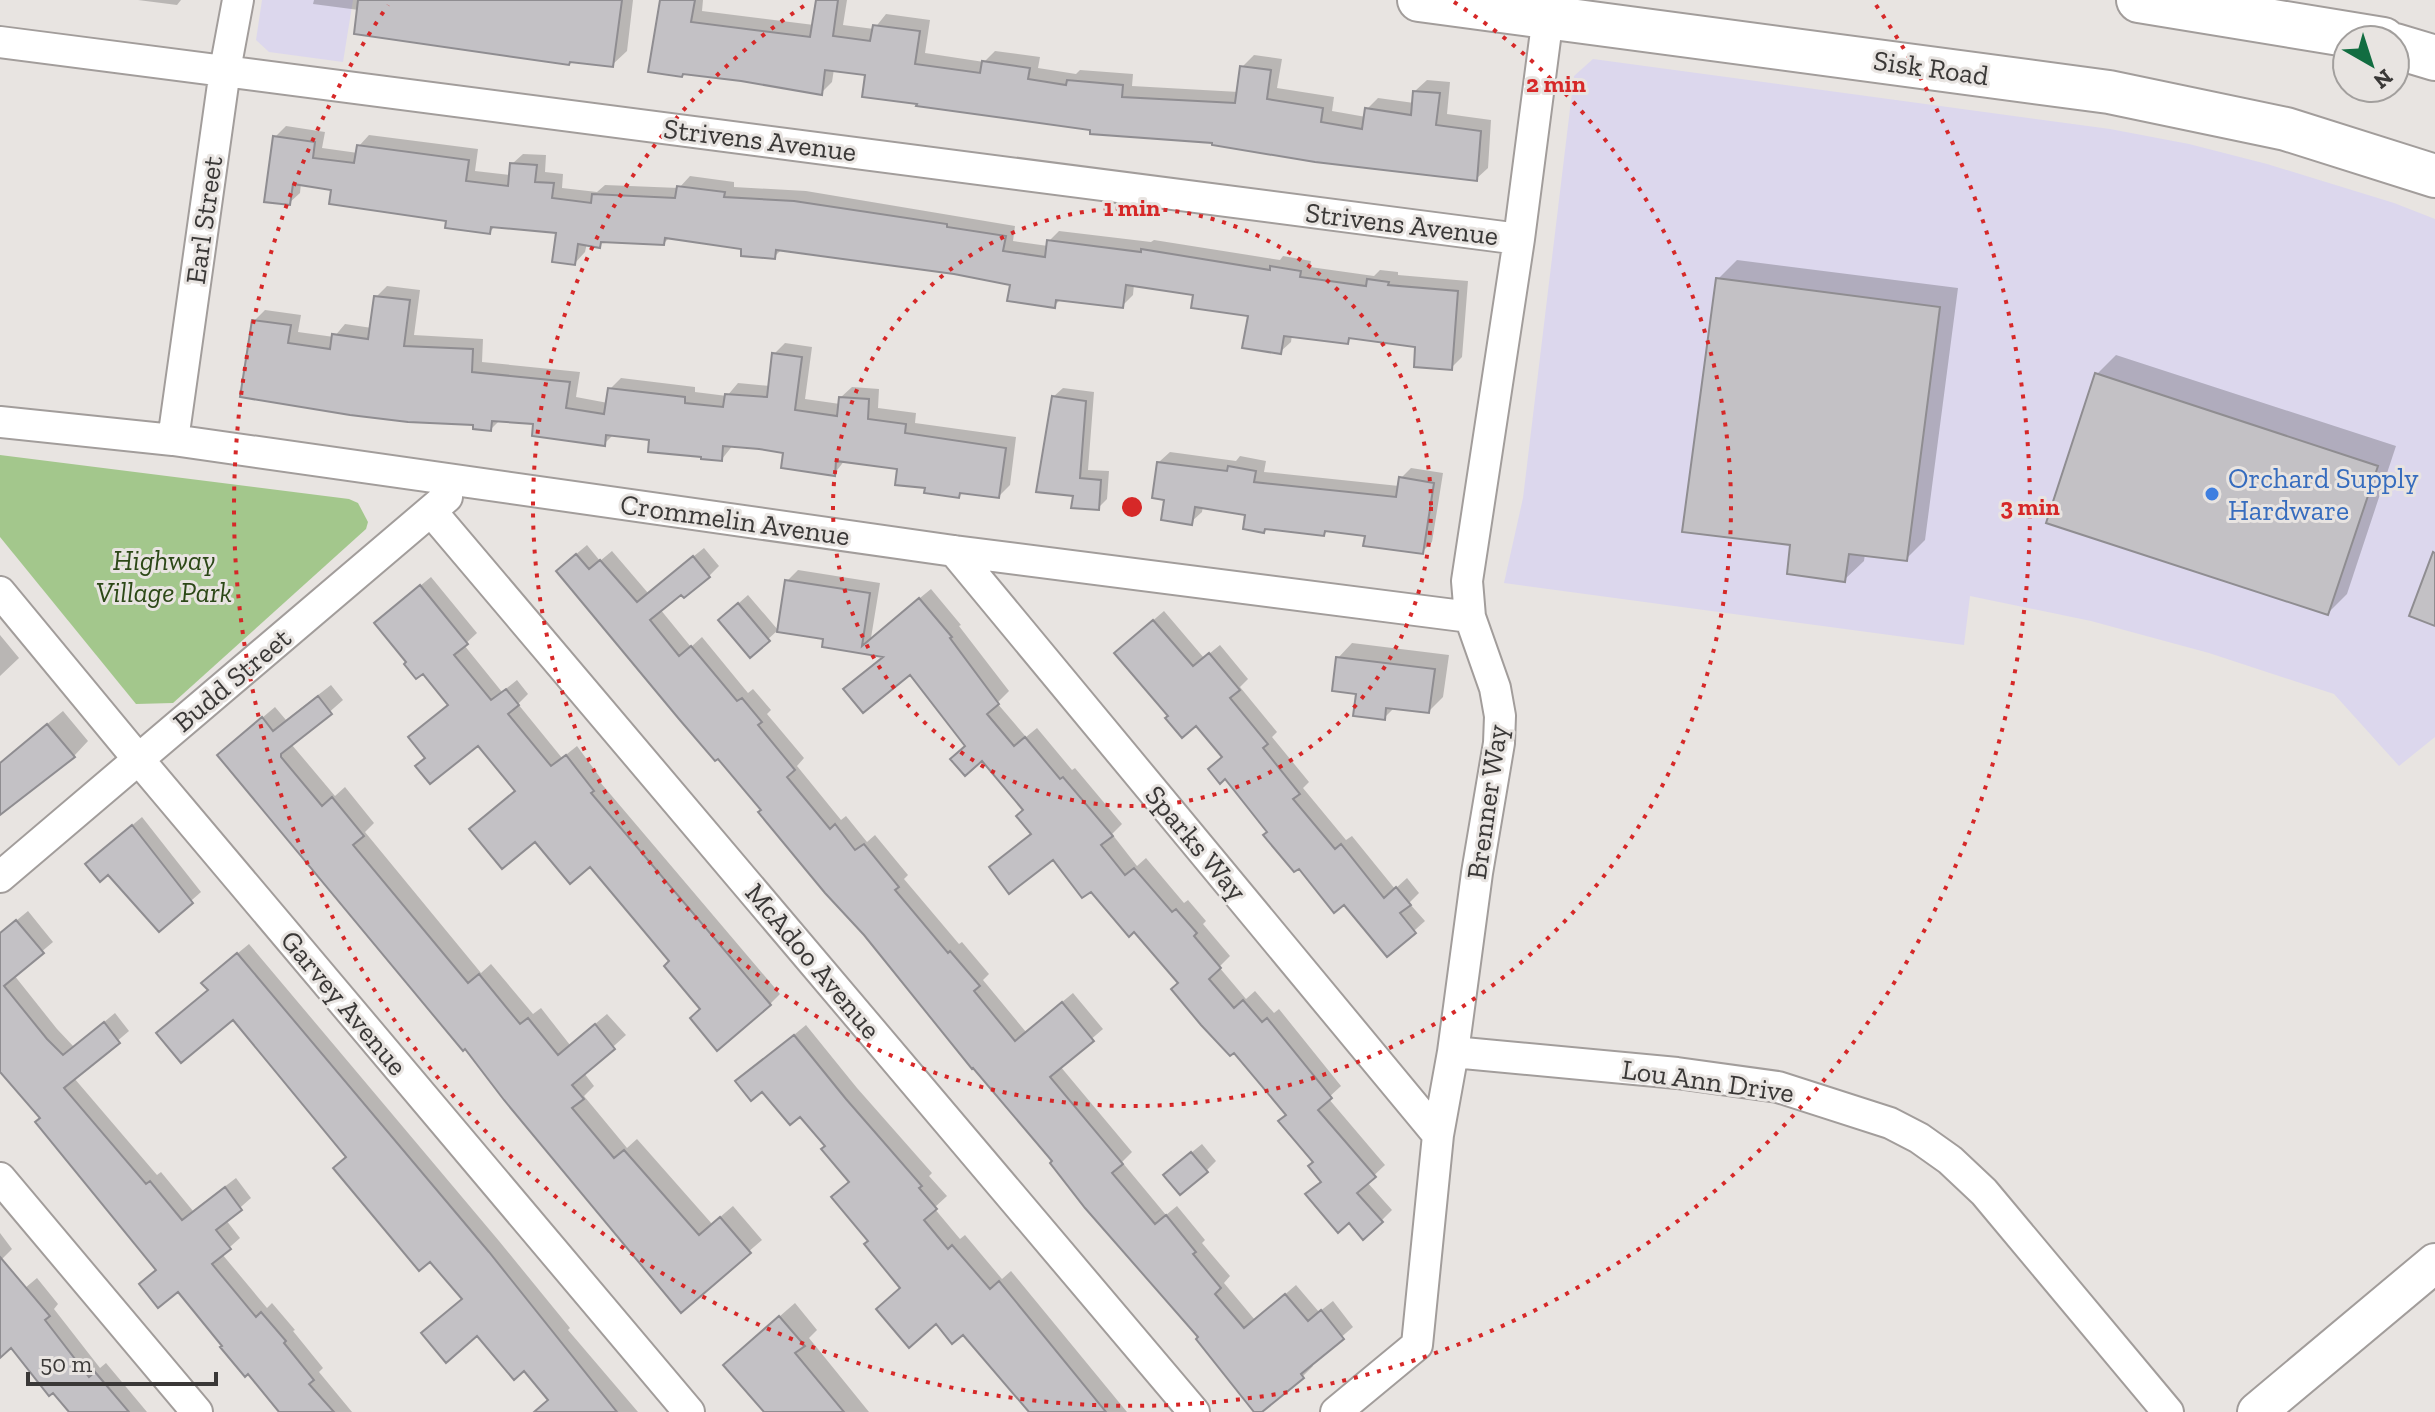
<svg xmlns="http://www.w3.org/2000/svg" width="2435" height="1412" viewBox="0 0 2435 1412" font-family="'Zilla Slab',serif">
	<rect width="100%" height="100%" fill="#e8e4e1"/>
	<path fill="#dcd7ed" d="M262,0H353L343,62L269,52L256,40Z
		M1593,59L2110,129L2189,144L2267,164L2394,203L2435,219V737L2399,766L2334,694L2209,653L2091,621L1970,596L1964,645L1504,583L1523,498L1574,76Z"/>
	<path fill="#a3c78c" d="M0,455L349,499L358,503L368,522L366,529L173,703L136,704L0,537Z"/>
	<path fill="#0003" d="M138,0H181L177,5Z
		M314,0H633L627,51L612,65L359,10L313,4Z
		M662,0H703L702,11L814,25L818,0H847L843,25L874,29L886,14L930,20L925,53L984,62L995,51L1040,57L1038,68L1076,74L1080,70L1133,74L1132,86L1239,92L1242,67L1254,55L1282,59L1277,88L1334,97L1332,111L1366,117L1367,109L1378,98L1414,103L1415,91L1427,80L1450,82L1447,114L1491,120L1488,168L1476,179L1214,141L834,69L832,82L821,93L804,88L650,70Z
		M286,126L325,132L322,148L358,153L359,146L369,135L478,149L475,171L511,175L512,164L523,154L546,155L545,172L563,174L562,188L597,192L605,185L679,188L690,176L734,182V187L806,191L1015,226L1013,241L1048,246L1049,241L1059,231L1151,242L1154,240L1280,260L1283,256L1311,261L1310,267L1374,276L1380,270L1398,272V275L1468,281L1462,357L1451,368L1417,345L1353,336L1347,342L1292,335L1291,342L1280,352L1250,314L1195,293L1134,284L1133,295L1122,306L1062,298L1054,306L1012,283L954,272L782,249L774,257L743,248L670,237L664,243L605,240L599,245L587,243L585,252L575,263L558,231L496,225L490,232L333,188L301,183L300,193L289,203L275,137Z
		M1737,260L1958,288L1925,540L1906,559L1865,554L1864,561L1844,580L1792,543L1718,279Z
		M387,286L420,290L414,335L483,339L482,362L580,372L576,397L608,403L610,389L621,378L695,387V392L727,396L738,383L770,386L774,354L785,343L812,347L805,399L840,404V398L852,387L879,389L878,408L916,413L915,423L1016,437L1010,485L999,496L963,491L958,496L927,487L899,467L845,460L834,474L785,451L733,445L722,459L651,439L614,434L604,444L536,422L500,420L491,429L475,423L330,411L254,321L265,310L301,315L298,332L334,337L345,324L372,328L376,297Z
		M2116,355L2396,446L2347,594L2328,613L2097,374Z
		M1063,388L1094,392L1088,470L1109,471L1107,499L1098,508L1075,494L1053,397Z
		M1170,452L1236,461L1240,456L1266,461L1264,472L1399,486L1401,478L1411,468L1443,473L1432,542L1422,552L1367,534L1329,529L1324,534L1267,527L1264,531L1247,514L1203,506L1202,512L1191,522L1166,498L1159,462Z
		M587,545L600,561L612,551L648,593L704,548L719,566L709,576L681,592L660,609L691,647L702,637L748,693L753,689L771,710L767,714L804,758L797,766L841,820L846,816L867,842L875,835L908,875L904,879L959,944L962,942L989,974L983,980L1026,1032L1073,993L1103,1029L1060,1066L1132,1152L1122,1162L1166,1215L1177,1206L1205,1240L1202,1243L1230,1276L1224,1283L1255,1320L1296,1285L1319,1312L1333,1301L1353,1327L1311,1363L1313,1366L1303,1376L1257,1412L1200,1337L763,809L568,561Z
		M798,570L880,583L871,638L931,589L961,625L959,626L1009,691L997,703L1026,737L1037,728L1072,770L1075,768L1122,824L1112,834L1137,866L1146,858L1184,903L1188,900L1206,921L1203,924L1230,956L1219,967L1246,999L1255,991L1274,1013L1279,1009L1341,1086L1328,1098L1385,1165L1367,1182L1392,1210L1381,1221L1322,1181L1288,1114L1134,929L1091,889L1053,857L991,867L1032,833L1025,810L983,758L967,745L910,672L857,678L885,655L826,638L787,581Z
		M431,577L477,633L464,645L502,692L517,680L528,694L518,704L562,758L577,746L602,780L600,782L780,994L770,1004L702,1008L671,961L590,864L536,839L517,790L479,743L427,757L450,704L423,671L408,662L386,614Z
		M748,595L778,630L751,655L730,611Z
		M1164,611L1204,658L1220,645L1248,679L1240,687L1277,732L1272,737L1309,782L1303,788L1346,840L1352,836L1395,889L1407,878L1419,893L1409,903L1425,921L1388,954L1344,902L1270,832L1224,756L1196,723L1170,716L1127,643Z
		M0,635L19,658L0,676Z
		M1352,643L1449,655L1443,697L1429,711L1395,707L1384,718L1358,693L1338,658Z
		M331,685L343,700L292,745L335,796L345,787L374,823L365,832L481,973L491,964L533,1014L541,1008L570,1045L607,1014L626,1035L584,1073L594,1086L584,1096L627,1148L637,1139L712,1224L733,1206L762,1240L681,1310L231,744L275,707L286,720Z
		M63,711L88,741L74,756L0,813V763Z
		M142,817L201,892L159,929L97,855Z
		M28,911L53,942L14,975L57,1029L74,1047L115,1013L129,1031L74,1078L157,1175L161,1172L193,1211L236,1178L251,1198L226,1220L240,1238L222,1254L267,1308L272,1303L295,1330L293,1331L323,1368L319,1372L352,1412H282L178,1289L158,1269L42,1118L0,1069V934Z
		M249,944L499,1241L570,1328L568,1330L638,1412H535L550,1399L464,1298L210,989L215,972Z
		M806,1025L857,1088L932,1173L929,1176L947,1196L934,1208L960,1239L965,1235L1002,1279L1011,1271L1127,1412H1034L963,1332L937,1321L902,1287L870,1241L851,1182L827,1146L800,1114L762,1089L738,1081Z
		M1202,1144L1216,1161L1206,1171L1175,1166Z
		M0,1233L12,1249L0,1261Z
		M37,1278L58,1304L54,1309L100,1368L106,1363L147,1412H72L11,1345L0,1339V1309Z
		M795,1303L817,1330L809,1338L869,1412H765L740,1351Z"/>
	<path fill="#c3c1c5" stroke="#8f8d91" stroke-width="2" d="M358,0H622L613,67L570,62L569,65L354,34Z
		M660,0H695L691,22L810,37L816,0H838L833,36L870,41L873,25L920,31L915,64L980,73L982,61L1030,68L1028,79L1066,85L1067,80L1123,85L1122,97L1235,103L1240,66L1271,70L1267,99L1323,108L1321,122L1362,129L1365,108L1411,115L1413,91L1440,93L1436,125L1481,131L1477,181L1315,162L1212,145V143L1090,134V130L916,106L917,104L862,97L865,75L825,70L822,95L741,81L683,74L682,77L648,72Z
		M273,136L315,142L313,158L354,163L357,145L469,160L466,181L508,186L510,163L537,165L535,182L554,183L552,198L591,203L592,194L675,198L677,186L725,192L724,197L794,201L947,224V227L1006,236L1003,251L1045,257L1047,240L1141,252V249L1270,270V266L1301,271L1300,277L1366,286L1367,279L1389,282L1388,285L1458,291L1452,370L1414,367L1415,347L1349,338L1348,344L1284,336L1281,354L1242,348L1248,316L1191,308L1193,295L1126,285L1123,308L1056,300L1055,308L1007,301L1010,285L954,274L776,250L775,259L741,256V249L665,238L664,245L601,242L600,248L578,244L575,265L552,262L556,233L491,227L490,234L445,228L446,221L329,204L331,190L293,184L290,205L264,202Z
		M1716,278L1940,307L1907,561L1849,554L1845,582L1787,574L1790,545L1682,532Z
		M374,296L410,300L404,346L473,349L472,372L570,382L566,408L604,414L608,388L685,397V403L723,407L725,394L767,397L772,353L802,357L795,410L837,416L839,397L869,399L868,419L906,424L905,433L1006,448L999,498L960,493L959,498L924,493L925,488L895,485L897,469L836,461L835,476L781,468L783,453L759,449L723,446L722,461L701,459V457L648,452L649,440L606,435L605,446L532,436L533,424L492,421L491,431L473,429V425L408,422L350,415L240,397L252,320L291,325L288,343L330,349L332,334L368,339Z
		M2095,373L2378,466L2328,615L2046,523Z
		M1052,396L1086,401L1080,478L1101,480L1099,510L1071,508L1073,496L1036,492Z
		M1157,462L1227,471L1228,466L1256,471L1254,482L1396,497L1399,477L1434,483L1423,554L1363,546L1365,536L1325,531L1324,536L1265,529L1264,533L1243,529L1245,515L1195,507L1192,525L1161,520L1164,500L1152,498Z
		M2433,552L2435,553V626L2409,616Z
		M576,554L589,569L600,560L637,602L693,556L710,577L684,598L681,595L650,620L679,656L691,646L737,701L742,698L762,722L758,725L795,770L787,777L830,829L835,824L855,850L864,844L899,887L895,890L948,953L950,951L980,986L974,991L1015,1041L1062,1002L1094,1041L1050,1077L1123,1164L1112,1173L1155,1224L1166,1215L1196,1252L1193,1254L1221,1288L1215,1294L1244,1328L1285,1294L1308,1321L1321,1310L1344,1339L1301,1374L1304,1378L1262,1412H1254L1196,1339L1198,1337L1085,1208L1050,1163L1052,1161L973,1068L972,1069L864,935L825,893L758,812L761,810L718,759L715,761L679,719L556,571Z
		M785,580L870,593L862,646L919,598L952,637L950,638L999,704L987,714L1014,746L1025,737L1060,779L1063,777L1113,836L1101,845L1125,875L1134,868L1172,912L1176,909L1197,933L1194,936L1221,968L1209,979L1234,1008L1243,1000L1262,1022L1267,1018L1332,1098L1318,1110L1376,1177L1357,1193L1383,1222L1363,1240L1349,1223L1338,1233L1305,1194L1321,1182L1308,1166L1313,1162L1278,1121L1286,1115L1234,1053L1230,1056L1201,1025L1171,989L1178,983L1134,932L1129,937L1091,892L1082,898L1053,860L1009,894L989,867L1031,834L1016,816L1023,810L982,761L965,776L950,759L965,746L910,675L863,713L843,689L883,657L822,647L823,639L777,632Z
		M420,585L468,644L454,655L491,700L506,689L519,705L508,714L551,766L566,755L594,791L591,793L771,1005L717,1051L690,1018L700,1009L664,966L669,961L590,867L570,884L535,842L502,869L469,829L515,791L478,746L430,784L415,766L425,758L408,737L448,705L423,674L416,679L404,664L406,662L374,623Z
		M738,603L770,641L750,658L718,620Z
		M1153,620L1193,666L1209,653L1240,690L1230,698L1268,744L1263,748L1300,794L1293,799L1335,849L1341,844L1384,898L1396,887L1411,905L1400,913L1416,933L1387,957L1344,905L1334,913L1299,869L1294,872L1263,835L1267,832L1225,779L1220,784L1208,769L1222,757L1196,726L1182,738L1165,718L1168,716L1114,653Z
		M1336,657L1435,669L1429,713L1386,708L1385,720L1353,716L1356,694L1332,691Z
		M318,696L332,714L281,754V757L322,806L332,797L364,836L353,845L468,983L479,974L520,1024L528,1018L558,1055L595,1024L615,1049L572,1085L584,1099L572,1108L614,1158L624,1150L699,1235L720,1217L751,1253L681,1313L504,1100L465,1049L463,1051L217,755L262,717L273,731Z
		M47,724L75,757L0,815V763Z
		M132,825L193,903L159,932L108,875L100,882L85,864Z
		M16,920L44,953L4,986L47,1039L63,1055L104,1022L120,1043L64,1088L146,1184L150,1181L182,1220L225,1187L242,1210L216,1230L231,1249L212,1264L256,1317L261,1312L286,1341L284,1343L314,1380L309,1384L334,1412H279L248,1374L245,1377L220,1347L222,1346L178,1292L158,1308L139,1284L156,1270L35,1122L40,1118L0,1072V933Z
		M237,953L489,1252L617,1412H534L548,1400L524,1371L514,1380L477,1336L446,1363L421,1333L462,1299L430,1262L419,1271L333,1168L346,1157L233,1020L181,1063L156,1033L208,990L201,983Z
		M794,1035L846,1099L922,1186L919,1188L937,1209L924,1220L948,1249L952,1245L990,1289L999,1281L1106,1412H1029L963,1335L952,1344L936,1324L909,1348L876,1309L900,1288L864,1244L868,1241L831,1197L849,1182L821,1149L825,1146L800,1117L790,1125L762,1092L751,1101L735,1081Z
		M1191,1152L1208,1172L1180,1195L1163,1175Z
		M0,1257L50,1316L45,1320L89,1377L95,1372L129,1412H69L53,1393L49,1396L11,1348L0,1358Z
		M779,1316L805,1346L795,1353L844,1412H764L723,1365Z"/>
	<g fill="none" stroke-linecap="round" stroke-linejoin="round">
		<defs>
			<path id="minor" d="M0,42L1519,239
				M0,422L173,440L954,551L1470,617
				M173,440L225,70L238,0
				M431,511L1194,1412
				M954,551L1438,1135
				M0,592L139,760L689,1412
				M0,877L447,497
				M1453,1052L1677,1073L1778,1087L1890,1123L1919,1138L1950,1160L1984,1192L2168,1412
				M0,1178L197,1412
				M1336,1412L1417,1345L1438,1135L1453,1052L1477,873L1499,743L1500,716L1495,688L1470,617L1467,581L1519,239L1548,16"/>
			<path id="tertiary" d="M2257,1412L2435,1263"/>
			<path id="secondary" d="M1419,0L2109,92L2286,129L2435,176"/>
			<path id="motorway" d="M2139,0L2383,40
				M2395,46L2435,58"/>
		</defs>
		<use href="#minor" stroke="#a29d9b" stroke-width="34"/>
		<use href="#tertiary" stroke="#a29d9b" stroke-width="42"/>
		<use href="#secondary" stroke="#a29d9b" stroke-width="46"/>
		<use href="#motorway" stroke="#a29d9b" stroke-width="48"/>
		<use href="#minor" stroke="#fff" stroke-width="30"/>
		<use href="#tertiary" stroke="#fff" stroke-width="38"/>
		<use href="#secondary" stroke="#fff" stroke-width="42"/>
		<use href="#motorway" stroke="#fff" stroke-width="44"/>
	</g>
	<g fill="none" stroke="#d62828" stroke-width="4" stroke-dasharray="4 8">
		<circle cx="1132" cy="507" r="299"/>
		<path d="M1454 2A599 599 0 1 1 810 2"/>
		<path d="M1876 5A898 898 0 1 1 388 5"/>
	</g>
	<circle fill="#3f7fe0" stroke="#e8e4e1" stroke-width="3" cx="2212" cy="494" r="8"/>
	<g text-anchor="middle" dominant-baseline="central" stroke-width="6" stroke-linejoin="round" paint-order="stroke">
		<g font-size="28" fill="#3a3837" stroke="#e8e4e1">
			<text transform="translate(1931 68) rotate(8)">Sisk Road</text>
			<text transform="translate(760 140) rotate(7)">Strivens Avenue</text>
			<text transform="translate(204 220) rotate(-82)">Earl Street</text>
			<text transform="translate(1402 224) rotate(7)">Strivens Avenue</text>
			<text transform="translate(735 520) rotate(8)">Crommelin Avenue</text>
			<text transform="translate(232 680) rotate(-40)">Budd Street</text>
			<text transform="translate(1487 802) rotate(-82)">Brenner Way</text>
			<text transform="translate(1196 843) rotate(50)">Sparks Way</text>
			<text transform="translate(813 961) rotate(50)">McAdoo Avenue</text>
			<text transform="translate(344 1003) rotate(50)">Garvey Avenue</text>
			<text transform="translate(1708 1081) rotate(8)">Lou Ann Drive</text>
		</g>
		<g font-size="28" fill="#366cbe" stroke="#e8e4e1" text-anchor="start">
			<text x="2228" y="478">Orchard Supply<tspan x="2228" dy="32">Hardware</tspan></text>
		</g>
		<g font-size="28" font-style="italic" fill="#2c4817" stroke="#e8e4e1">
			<text x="164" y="560">Highway<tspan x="164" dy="32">Village Park</tspan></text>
		</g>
	</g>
	<circle cx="1132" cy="507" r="12" fill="#d62828" stroke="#e8e4e1" stroke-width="4"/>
	<g font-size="24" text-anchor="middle" font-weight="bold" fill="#d62828" stroke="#e8e4e1" stroke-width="6" stroke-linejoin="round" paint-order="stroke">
		<text x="1556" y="92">2 min</text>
		<text x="1132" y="216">1 min</text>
		<text x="2030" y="515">3 min</text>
	</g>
	<g transform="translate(2371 64) rotate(141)"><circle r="38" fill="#e8e4e1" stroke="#a29f9d" stroke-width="2"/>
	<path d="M0-6L14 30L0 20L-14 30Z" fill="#126d41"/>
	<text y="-12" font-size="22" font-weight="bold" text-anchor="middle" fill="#3a3837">N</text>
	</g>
	<path d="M28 1372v12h188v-12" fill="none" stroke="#3a3837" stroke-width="4"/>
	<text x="40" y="1372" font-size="24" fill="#3a3837" stroke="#e8e4e1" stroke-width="6" paint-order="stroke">50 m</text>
</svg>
